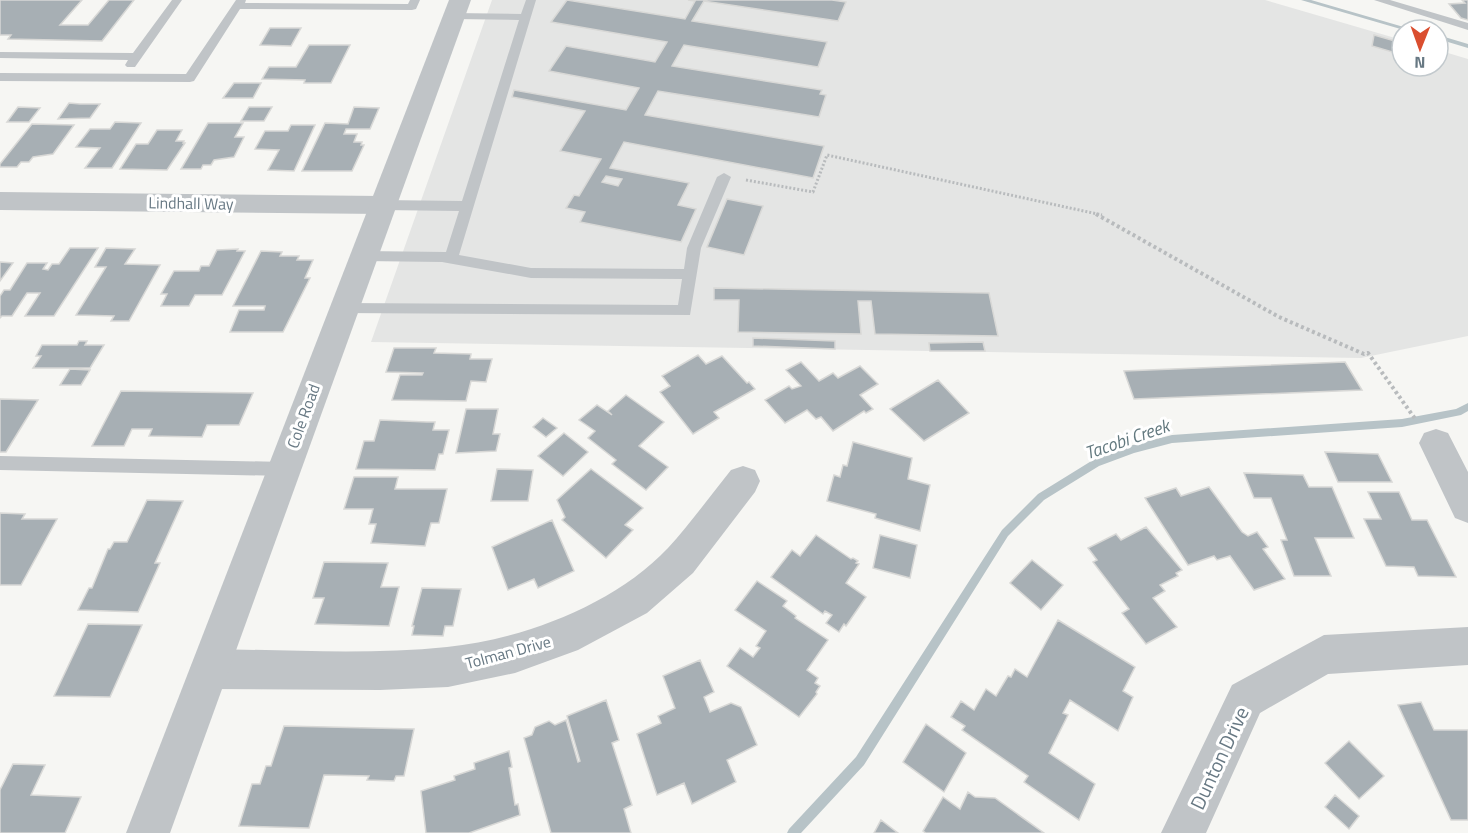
<svg xmlns="http://www.w3.org/2000/svg" width="1468" height="833" viewBox="0 0 1468 833" font-family="'Titillium Web',sans-serif">
	<rect width="100%" height="100%" fill="#f6f6f3"/>
	<path fill="#e4e5e4" d="M492,0H1265L1402,40V66H1438V50L1468,59V336L1361,358L371,342Z"/>
	<g fill="none" stroke-linecap="round" stroke-linejoin="round">
		<path fill="#b7c3c7" fill-rule="evenodd" d="M1301,0H1311L1414,30H1404Z
			M1438,35L1468,44V48L1438,39Z
			M1468,403V411L1461,415L1402,427L1172,443L1134,453L1099,466L1044,500L1008,536L864,765L801,833H787L789,829L856,757L1002,530L1038,494L1093,460L1133,445L1172,435L1402,419L1456,409Z"/>
	</g>
	<path fill="#a7afb4" stroke="#d8d8d6" stroke-width="1.5" fill-rule="evenodd" d="M0,0H82L60,25H88L109,0H134L102,41L8,39L11,35H0Z
		M567,0L685,19L695,1L688,0H832L846,2L838,21L704,1L692,21L827,42L818,67L684,45L672,66L822,90L820,94L826,95L819,117L658,91L645,115L824,146L813,178L624,142L610,168L689,183L678,205L696,209L681,242L580,222L585,212L566,208L574,195L579,196L601,159L560,151L585,111L512,97L514,90L626,110L639,88L549,71L566,46L655,62L667,42L551,22ZM606,176L622,179L618,186L602,182Z
		M1462,0H1468V20L1461,18L1449,4L1465,3Z
		M270,28H301L291,46L260,45Z
		M1374,35L1402,43V50L1399,54L1372,46Z
		M309,45H350L331,83H304L305,80L262,79L269,67H296Z
		M234,83H261L253,98H223Z
		M69,103L80,104H100L90,118L58,119Z
		M18,107L40,108L29,122H7Z
		M249,107H272L264,121H241Z
		M354,107L379,108L370,129H346L344,134H357L354,142H362L361,145H364L352,171H302L325,123L348,124Z
		M115,122L141,123L112,168H85L100,148L76,147L90,129H110Z
		M208,123H243L235,137H244L234,157L214,160L211,165H203L201,169H181Z
		M32,124L74,125L53,154L33,157L29,162H21L17,167H0V164Z
		M291,125H315L294,171L268,170L279,150L255,149L265,131H288Z
		M157,130H182L176,141H184L183,143H185L167,170L120,169L136,144H148Z
		M727,199L763,206L744,255L707,247Z
		M70,248H98L54,316H25L40,293H27L12,316H2L0,318V296L4,290H10L27,263H47L43,269L48,270L52,264H59Z
		M106,248L135,249L125,264L160,265L129,321H111L114,316L76,315L106,267H95Z
		M238,249L237,251H245L222,295H195L189,306H161L167,294H161L174,271H199L201,266H209L217,250Z
		M261,251L282,252L280,256H299L297,260H313L305,278H310L283,332H230L239,310H264L265,306H233Z
		M0,262L13,263L0,281Z
		M714,288L989,293L998,336L875,334L871,301H858L861,334L738,332L739,300H714Z
		M753,338L835,341V349L753,346Z
		M79,341H87L85,345H104L90,368H33L41,356H36L42,345H77Z
		M983,342L985,351H930L929,343Z
		M394,348H436L434,353L471,354L470,359H492L486,382L471,381L466,401L392,400L400,375H422L423,373L386,372Z
		M698,355L706,364L722,356L747,383L749,382L755,389L714,412L719,418L693,434L660,392L670,386L662,376Z
		M801,362L819,381L833,373L838,378L860,366L878,384L860,395L873,409L866,413L864,411L833,431L821,417L816,419L807,410L785,423L765,400L789,386L792,389L801,386L786,370Z
		M1345,362L1362,390L1134,399L1124,371Z
		M70,369L90,370L81,385H60Z
		M938,380L969,413L924,441L890,409Z
		M121,391L253,393L239,425H207L202,437L149,436L152,429H132L124,446H92Z
		M626,395L664,422L639,446L668,467L646,490L612,464L616,460L588,438L595,431L579,420L597,405L612,415L608,411Z
		M0,399L38,400L6,452H0Z
		M466,409H498L493,434H500L496,451L456,453Z
		M543,418L557,428L546,437L533,427Z
		M380,420L427,422H435L433,430H449L443,454H439L435,470L356,469L364,441H374Z
		M564,433L588,452L563,476L538,456Z
		M853,442L912,458L908,479L930,485L920,531L875,518L876,514L827,501L834,475L840,477L843,465L847,466Z
		M1325,452L1378,454L1392,482H1338Z
		M497,469L533,470L528,501H491Z
		M591,469L643,508L625,525L633,530L606,558L562,520L565,517L557,500Z
		M1244,473L1303,475L1309,487H1332L1354,538H1315L1331,576H1294L1281,540H1287L1271,498H1254Z
		M354,477H398L395,489H447L439,523H431L425,546L371,543L376,524H369L373,509H344Z
		M1209,487L1242,532L1248,536L1257,532L1268,547L1263,549L1285,579L1254,590L1230,556L1217,560L1214,556L1188,565L1145,498L1176,488L1181,496Z
		M1368,492H1399L1412,520H1427L1456,577L1418,576L1414,567L1386,566L1364,519H1381Z
		M147,500L183,501L155,563H160L138,612L78,610L89,588H92L108,549H110L114,542H127Z
		M0,513L25,514L22,519H57L21,585H0Z
		M552,520L574,571L538,588L534,579L508,590L492,547Z
		M1146,527L1182,570L1176,573L1178,576L1160,585L1165,591L1153,598L1177,627L1146,644L1122,613L1129,609L1093,562L1097,560L1088,548L1116,534L1121,540Z
		M816,535L851,559L853,558L858,561L856,563L859,564L846,583L866,597L846,626L844,624L839,632L826,623L832,615L825,611L823,614L771,577L792,550L800,556Z
		M880,535L917,545L910,578L873,568Z
		M1032,560L1063,585L1041,610L1010,583Z
		M324,562L388,563L381,587H399L389,626L315,624L324,598H313Z
		M757,581L787,601L783,606L796,616L795,618L828,640L807,670L818,678L815,683L820,686L816,692L817,694L799,717L727,666L740,648L753,657L760,648L756,646L766,631L735,610Z
		M422,588L461,589L453,626H445L443,636L412,635L414,626H412Z
		M1058,620L1135,667L1123,691L1133,697L1118,731L1070,700L1063,713L1068,715L1049,753L1095,784L1079,820L1024,782L1028,776L962,730L965,726L951,717L961,701L974,710L986,689L996,696L1008,676L1011,677L1015,669L1027,677Z
		M88,624L142,625L110,697L54,696Z
		M700,660L714,692L704,697L710,712L731,703L741,707L757,745L727,760L736,782L692,804L684,783L657,795L637,734L661,723L658,716L675,708L663,676Z
		M606,700L619,740L612,743L632,805L624,809L631,833H551L524,738L532,735L535,727L549,721L555,725L566,720L578,762L580,761L567,716Z
		M1421,702L1434,730H1468V820H1451L1398,705Z
		M926,724L966,753L944,792L903,762Z
		M284,726L414,729L404,776H396L394,781L367,780L369,776L324,775L309,828L239,826L252,784H260L266,766H271Z
		M1349,741L1384,776L1359,799L1325,763Z
		M509,751L512,767L509,768L515,805L518,804L520,815L469,833H426L421,791L455,780L454,776L475,769L474,763Z
		M13,764L45,765L31,795L81,797L65,833H0V790Z
		M968,792L975,797L995,798L1044,833H926L923,831L943,797L960,809Z
		M1335,795L1359,816L1349,829L1325,807Z
		M881,820L898,833H874Z"/>
	<g fill="none" stroke-linecap="round" stroke-linejoin="round">
		<path stroke="#b8bbbd" stroke-width="3" stroke-dasharray="2 2" stroke-linecap="butt" d="M746,180L813,192L827,155L1102,215"/>
		<path stroke="#b8bbbd" stroke-width="4" stroke-dasharray="3 3" stroke-linecap="butt" d="M1096,214L1279,317L1364,354L1368,353L1416,420"/>
		<path fill="#c0c4c7" fill-rule="evenodd" d="M172,0H182L135,67H127L125,65L128,60L0,58V52L133,53Z
			M236,0H246L245,3L408,4L410,0H420L416,9L412,10L240,9L194,81L190,82L0,81V73L186,74Z
			M526,0H536L459,255L531,268L684,269L687,248L717,177L724,173L731,177L701,248L690,315L338,313L335,309L338,305L343,303L678,305L682,279L531,278L442,262L363,261L356,256L363,251L446,252L459,211L382,210L375,205L382,200L462,201L519,20L454,19L448,16L454,13L521,14Z
			M1374,0H1390L1468,23V30Z
			M0,456L284,462L290,464L293,469L290,474L284,476L0,470Z"/>
		<path fill="#c0c4c7" fill-rule="evenodd" d="M0,192L382,196L392,198L396,205L392,212L382,214L0,210Z
			M1436,429L1448,433L1468,472V523L1455,518L1419,443L1424,433Z
			M743,466L755,470L760,481L755,492L693,573L647,613L578,650L515,673L448,687L380,690L210,689L196,683L190,669L196,655L210,649C288,650 369,655 447,647C524,639 614,605 668,548C690,524 710,496 731,470Z
			M1468,627V665L1328,674L1260,713L1206,833H1161L1232,685L1324,635Z"/>
		<path fill="#c0c4c7" fill-rule="evenodd" d="M449,0H471L170,833H126Z"/>
	</g>
	<g text-anchor="middle" dominant-baseline="central" stroke-width="6" stroke-linejoin="round" paint-order="stroke">
		<g font-size="16" fill="#677883" stroke="#fff">
			<text transform="translate(191 203) rotate(1)">Lindhall Way</text>
			<text transform="translate(303 416) rotate(-70)">Cole Road</text>
			<text transform="translate(508 652) rotate(-15)">Tolman Drive</text>
		</g>
		<g font-size="18" font-style="italic" fill="#63797f" stroke="#fff">
			<text transform="translate(1127 439) rotate(-19)">Tacobi Creek</text>
		</g>
		<g font-size="20" fill="#677883" stroke="#fff">
			<text transform="translate(1219 758) rotate(-65)">Dunton Drive</text>
		</g>
	</g>
	<g transform="translate(1420 48) rotate(181)"><circle r="28" fill="#ffffff" stroke="#c2c9cd" stroke-width="1.5"/>
	<path d="M0-4.5L10 22L0 15L-10 22Z" fill="#da4e2f"/>
	<text y="-9" font-size="16" font-weight="bold" text-anchor="middle" fill="#677883">N</text>
	</g>
</svg>
